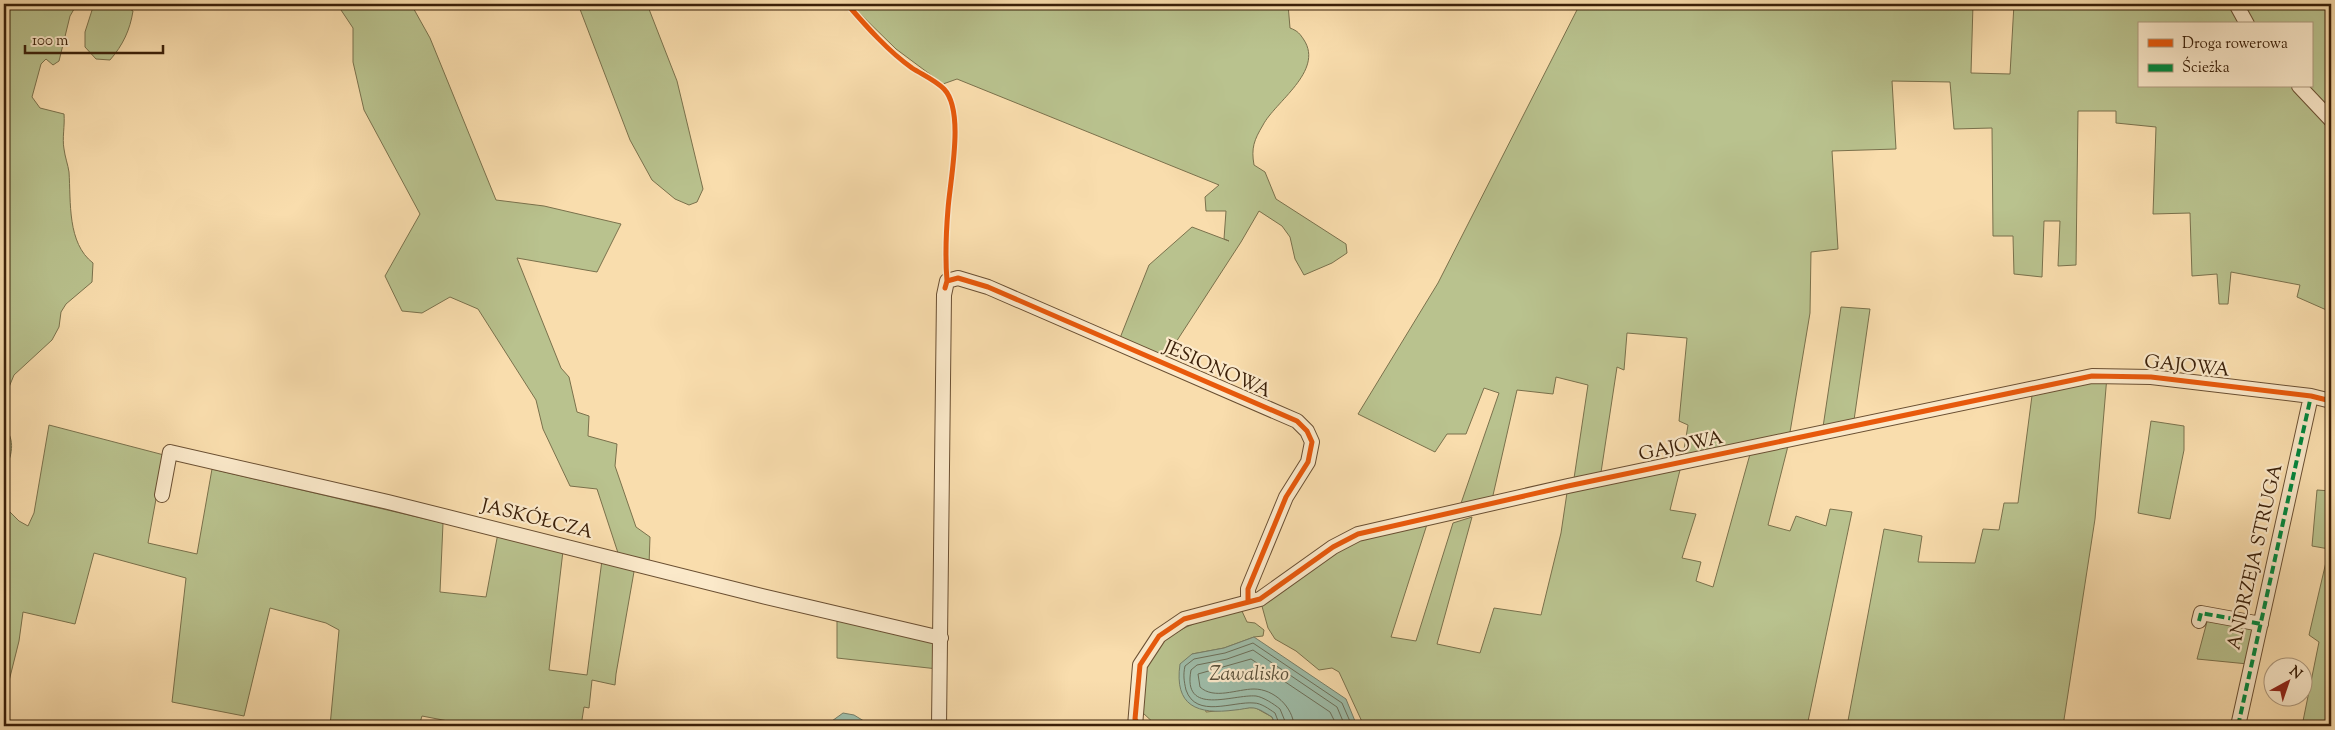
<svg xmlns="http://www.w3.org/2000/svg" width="2335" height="730" viewBox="0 0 2335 730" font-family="'Sorts Mill Goudy',serif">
	<rect width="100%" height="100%" fill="#f9ddad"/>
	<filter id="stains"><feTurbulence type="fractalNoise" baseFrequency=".004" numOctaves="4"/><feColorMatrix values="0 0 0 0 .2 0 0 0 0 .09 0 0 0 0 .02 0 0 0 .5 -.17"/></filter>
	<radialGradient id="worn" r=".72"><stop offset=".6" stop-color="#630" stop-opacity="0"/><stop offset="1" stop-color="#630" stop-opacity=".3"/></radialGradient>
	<path fill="#b9c28e" stroke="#7a714c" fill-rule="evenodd" d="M13,4H77L70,16L59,61L53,65L46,59L41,64L32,97L40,108L64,114C65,126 62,138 64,149C65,157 68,165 69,172C71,202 67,243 93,263L92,282L66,304L61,312L59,327L52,340L14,375L4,399V18Z
		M94,4H122L133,11C130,30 123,45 110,60L96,59L85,47V32Z
		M337,4H411L430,38L496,200L544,206L621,224L597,272L517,258L561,368L569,377L577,412L589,416L588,436L617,444L615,466L636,527L650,537L649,565L620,559L597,489L570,486L543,429L536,400L478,309L450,297L422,313L402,311L385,276L420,214L364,110L353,62V28Z
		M578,4H647L677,81L703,189L697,202L689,205L675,199L652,180L630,140Z
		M850,4H1288L1290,28C1298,31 1300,34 1304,40C1324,71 1275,102 1263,125C1254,140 1251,148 1254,165L1265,172L1276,199L1346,244L1347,253L1332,263L1304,275L1295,259L1290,237L1282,226L1259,211L1241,242L1165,359L1120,338L1149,265L1192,227L1229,241L1224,239L1226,211H1206L1205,197L1219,185L957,79L943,84L896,49Z
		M1580,4H1973L1971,73L2010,74L2014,4H2331V312L2297,297L2300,285L2231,272L2228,304H2219L2217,274L2192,276L2190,213L2153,214L2156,127L2116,123V111H2078L2076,265L2058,266L2060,221H2044L2042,277L2014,274L2013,236H1993L1992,128L1954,129L1950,82L1892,81L1896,149L1832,151L1838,249L1811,252L1810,313L1787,450L1768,525L1790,531L1796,516L1826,526L1830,509L1852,512L1807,726H1364L1339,672L1332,668L1319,670L1296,651L1275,639L1268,628L1260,599L1333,547L1429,518L1391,637L1416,641L1453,523L1472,517L1437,644L1480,653L1494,608L1541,615L1561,533L1568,486L1573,485L1588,385L1556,377L1553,394L1517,390L1491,504L1458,512L1499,393L1484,388L1466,434H1447L1435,452L1358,414L1438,283ZM2139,24H2311V86H2139ZM1627,333L1687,338L1679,421L1688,425L1682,462L1600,479L1617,367L1624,370ZM1752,447L1713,587L1696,581L1701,562L1682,558L1696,514L1670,510L1682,462Z
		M1841,307L1870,309L1854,420L1823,427Z
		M2107,376L2095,519L2063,726H1847L1884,529L1922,536L1918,562L1975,563L1983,529L1999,530L2004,503H2018L2033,388Z
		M2151,421L2184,426V450L2170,519L2138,513Z
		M49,425L164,455L148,543L197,554L212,469L443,523L440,592L486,597L498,533L563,551L549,670L587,675L602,560L635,566L616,674L615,685L592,680L589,708L584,707L581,726H474L422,716L419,726H330L339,630L326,623L270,608L244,716L172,702L186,578L94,553L75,624L23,612L19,641L4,701V506L19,521L28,526L34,513Z
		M4,427C16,439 12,458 4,470Z
		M2317,490L2331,491V726H2302L2319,642L2309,635L2329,549L2312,546Z
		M1241,609L1247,622L1255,623L1264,630L1263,636L1254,637L1224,648L1192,654L1206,712L1254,707L1272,717L1276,726H1157L1143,713C1143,703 1142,692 1143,682C1149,631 1200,621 1241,609Z
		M837,615L937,641L938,669L837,658Z
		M2208,618L2256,628L2248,664L2197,659Z"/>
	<path fill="#9ebca8" stroke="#767e68" d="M1254,637L1346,699L1357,726H1276L1272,717C1267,714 1260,709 1254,708C1249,707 1240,710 1235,710C1197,715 1174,706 1180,664L1192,654L1224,648Z
		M843,713L854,715L872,726H825Z"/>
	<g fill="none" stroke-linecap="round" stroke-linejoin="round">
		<path stroke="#6c6e58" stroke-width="1" d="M1280,726L1275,713C1269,709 1261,703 1254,703C1233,701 1196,719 1186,690C1184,681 1183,675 1185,666L1194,659L1225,653L1253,643L1342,703L1352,726
			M1287,726L1280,709C1274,704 1263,697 1256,696C1233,694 1182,717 1191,670L1197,665L1227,659L1253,650L1337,707L1345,726
			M1294,726C1293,707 1274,689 1254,689C1237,689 1214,700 1200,687L1198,674L1251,659L1330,712L1337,726"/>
		<defs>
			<path id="minor" d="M2236,4L2247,24
				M2299,86L2331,120
				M162,495L170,452L388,502L762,596L941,638
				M2199,621L2201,613L2261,624
				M939,726L944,295L947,281L958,278L988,287L1297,421L1307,431L1312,442L1308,462L1286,497L1248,589V602
				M1135,726L1140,665L1159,636L1184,619L1260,599L1333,547L1358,534L1568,486L2092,376L2151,377L2311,396L2331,401
				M2238,726L2311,396"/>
		</defs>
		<use href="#minor" stroke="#6a4f32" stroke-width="16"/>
		<use href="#minor" stroke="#fbe9ca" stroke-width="14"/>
		<path stroke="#00873e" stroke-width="4" stroke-dasharray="8 4" stroke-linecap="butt" d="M2199,621L2201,613L2261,624
			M2238,726L2311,396"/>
		<defs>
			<path id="cycleway" d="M847,4C866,26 888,51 912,68C923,75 935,80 944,89C965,111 950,180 948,209C946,233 945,257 947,281
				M945,288L947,281L958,278L988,287L1297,421L1307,431L1312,442L1308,462L1286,497L1248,589V602
				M1139,726L1135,719L1140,665L1159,636L1184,619L1260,599L1333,547L1358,534L1568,486L2092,376L2151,377L2311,396L2331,401"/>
		</defs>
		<use href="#cycleway" stroke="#fbe9ca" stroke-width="8"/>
		<use href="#cycleway" stroke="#e8590c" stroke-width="5"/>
	</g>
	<g text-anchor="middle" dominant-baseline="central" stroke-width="4.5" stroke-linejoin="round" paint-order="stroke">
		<g font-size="19" fill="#3b2009" stroke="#fbe9ca">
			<text transform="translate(2187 367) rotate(6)">GAJOWA</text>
			<text transform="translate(1217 370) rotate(24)">JESIONOWA</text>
			<text transform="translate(1681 447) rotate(-12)">GAJOWA</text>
			<text transform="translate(537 520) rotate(14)">JASKÓŁCZA</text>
			<text transform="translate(2256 557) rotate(-77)">ANDRZEJA STRUGA</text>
		</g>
		<g font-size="20" font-style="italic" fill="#594f39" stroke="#fbe9ca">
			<text x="1249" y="675">Zawalisko</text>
		</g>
	</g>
	<rect width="2335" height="730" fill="none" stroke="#f9ddad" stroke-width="20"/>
	<rect x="5" y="5" width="2325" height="720" fill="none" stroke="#3b2009" stroke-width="2.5"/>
	<rect x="10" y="10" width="2315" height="710" fill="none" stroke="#3b2009"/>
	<rect x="2138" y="22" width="175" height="65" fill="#fbe9ca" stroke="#ae997d"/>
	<rect x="2148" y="39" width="25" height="8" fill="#e8590c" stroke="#ae997d"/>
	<text x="2182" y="48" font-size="15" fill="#3b2009">Droga rowerowa</text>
	<rect x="2148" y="64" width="25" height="8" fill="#00873e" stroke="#ae997d"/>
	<text x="2182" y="72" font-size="15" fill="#3b2009">Ścieżka</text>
	<g transform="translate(2288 682) rotate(40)"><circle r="24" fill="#fbe9ca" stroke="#ae997d"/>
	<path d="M0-4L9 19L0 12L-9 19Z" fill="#8f2418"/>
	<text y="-8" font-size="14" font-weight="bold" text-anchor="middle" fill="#3b2009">N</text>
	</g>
	<path d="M25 45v8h138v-8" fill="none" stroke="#3b2009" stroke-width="2.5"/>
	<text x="32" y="45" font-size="15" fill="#3b2009" stroke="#fbe9ca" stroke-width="4" paint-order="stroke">100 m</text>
	<rect width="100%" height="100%" filter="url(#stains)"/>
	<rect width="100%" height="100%" fill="url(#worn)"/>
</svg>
